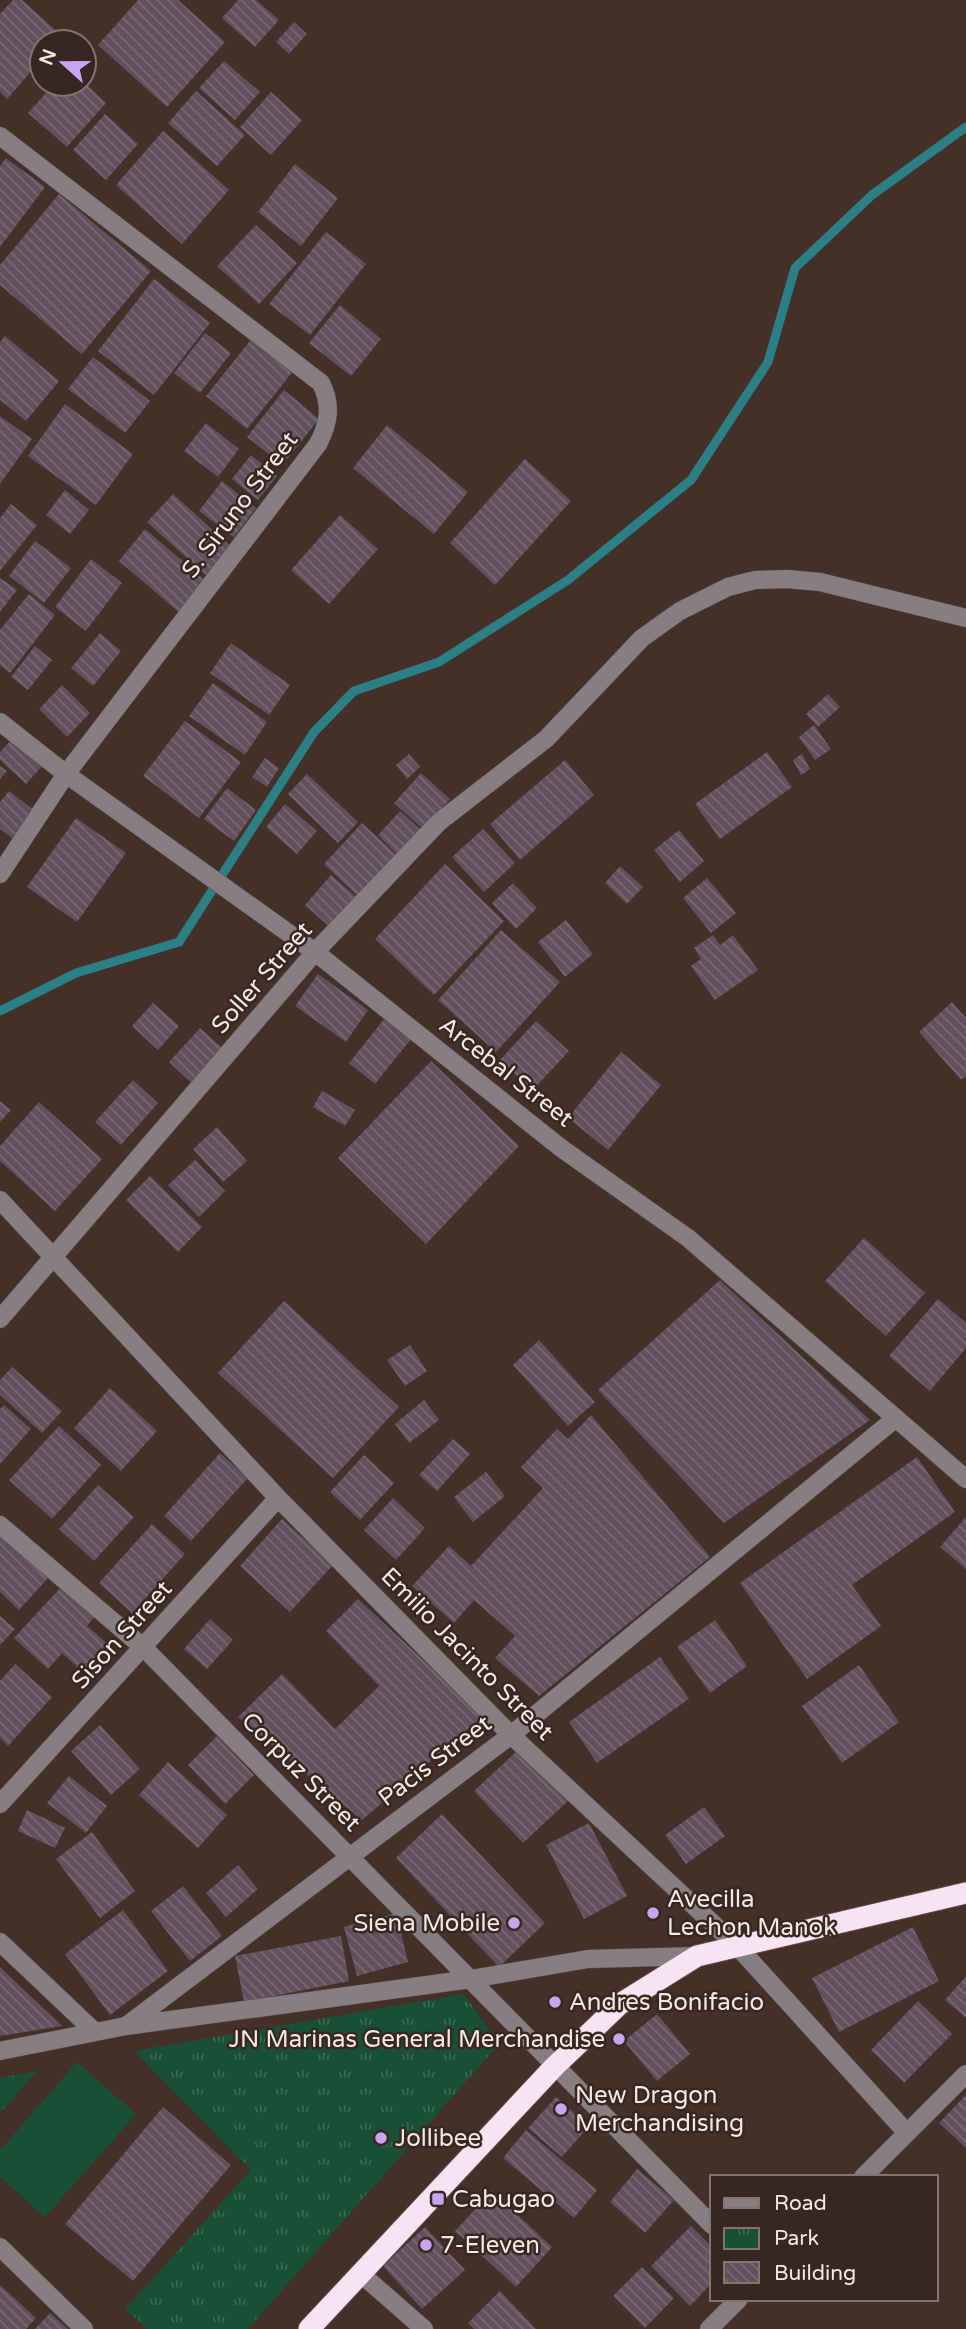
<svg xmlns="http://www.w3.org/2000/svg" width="966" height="2329" viewBox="0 0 966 2329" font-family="'Varela Round',sans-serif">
	<defs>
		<pattern id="park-tufts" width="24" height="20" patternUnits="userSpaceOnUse" patternTransform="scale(1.75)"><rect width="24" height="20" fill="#194f37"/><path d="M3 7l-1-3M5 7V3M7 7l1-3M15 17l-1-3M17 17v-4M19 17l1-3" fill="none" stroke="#3b6854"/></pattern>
		<pattern id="building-back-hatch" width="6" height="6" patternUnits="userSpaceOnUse" patternTransform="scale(1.75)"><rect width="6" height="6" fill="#61505d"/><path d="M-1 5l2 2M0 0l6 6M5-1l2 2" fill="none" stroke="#786974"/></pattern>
	</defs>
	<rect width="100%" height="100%" fill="#433029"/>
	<path fill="#194f37" d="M77,2062L136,2114L45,2217L0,2177V2150Z"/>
	<path fill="url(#park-tufts)" d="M464,1994L499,2044L248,2329H148L125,2309L251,2170L134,2051Z
		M37,2071L0,2113V2078Z"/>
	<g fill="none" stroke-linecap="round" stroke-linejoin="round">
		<path stroke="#2c7f84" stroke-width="9" d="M0,1011L76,973L179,942L314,732L354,691L439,662L568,580L691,480L768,362L795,268L872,195L966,127"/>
	</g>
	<path fill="url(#building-back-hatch)" d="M13,0H22L62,36L57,42H42V59L7,99L0,92V14Z
		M138,0H178L225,42L167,107L98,45Z
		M238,0H256L279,20L255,47L222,18Z
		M294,22L307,34L289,54L276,42Z
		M224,61L260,92L235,120L199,88Z
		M54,84H86L106,103L67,147L28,113Z
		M196,91L245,135L217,166L168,123Z
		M271,92L302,120L271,155L240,127Z
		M105,114L138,144L106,180L73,150Z
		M163,131L229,190L182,244L116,185Z
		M6,158L45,187L0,247V166Z
		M295,164L338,198L301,246L258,212Z
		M59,194L151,271L82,354L0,285V265Z
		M256,225L297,263L259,304L217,266Z
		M326,232L366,264L310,335L269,304Z
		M154,279L210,323L154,395L98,351Z
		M340,305L381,339L351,376L309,343Z
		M205,333L231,353L200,393L174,373Z
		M5,336L59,381L26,421L0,400V342Z
		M253,337L294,370L247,429L206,396Z
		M93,357L150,401L125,433L68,389Z
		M284,390L319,419L282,465L247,437Z
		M65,404L133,454L96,505L28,456Z
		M0,416L32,439L0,484Z
		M206,423L239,449L218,477L184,451Z
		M387,425L468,492L434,534L353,468Z
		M251,455L277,476L258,500L232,479Z
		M525,459L571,501L495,585L450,543Z
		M222,481L256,508L234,537L199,511Z
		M65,490L89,510L70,534L46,515Z
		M173,494L235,550L209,578L147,522Z
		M11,504L37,525L0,571V518Z
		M340,515L378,549L329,604L291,570Z
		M145,529L208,583L182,615L119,561Z
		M35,541L71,568L44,603L9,576Z
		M91,559L122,583L86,631L55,607Z
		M0,578L17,590L0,612Z
		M29,594L55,615L10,673L0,665V630Z
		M100,633L121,651L93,686L71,668Z
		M231,643L290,685L269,715L210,673Z
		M35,646L52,660L28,690L11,677Z
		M213,683L267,722L245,755L189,716Z
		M62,685L90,713L67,737L39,709Z
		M828,694L840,707L818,727L806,714Z
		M185,721L241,762L199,818L143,776Z
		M814,725L831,749L815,760L799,737Z
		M13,738L43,765L26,784L0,760V752Z
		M767,752L792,787L720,839L695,804Z
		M409,754L420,767L407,779L396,765Z
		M802,754L810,769L801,775L793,760Z
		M265,758L279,768L267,787L252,777Z
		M565,760L594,795L520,860L490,824Z
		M0,766L7,771L0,779Z
		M421,773L450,799L423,829L394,803Z
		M307,774L358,822L338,843L288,794Z
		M227,788L256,810L234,841L204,819Z
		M9,791L35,811L13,839L0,829V802Z
		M285,804L317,831L297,854L266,827Z
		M400,811L423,832L400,857L378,835Z
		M76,818L126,853L77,922L27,887Z
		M362,823L401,859L362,900L324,864Z
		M483,829L515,863L484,892L452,857Z
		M679,830L704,861L680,882L654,850Z
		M445,864L504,921L434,995L375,939Z
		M620,866L643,887L627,904L605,883Z
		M331,875L361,901L334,931L305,905Z
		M707,878L736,913L711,933L683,898Z
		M513,883L537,908L516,929L492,903Z
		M566,920L593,954L565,977L538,942Z
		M501,930L560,982L496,1052L438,1000Z
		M713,935L720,945L733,935L758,970L715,1000L691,966L701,959L694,948Z
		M318,974L368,1010L346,1042L295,1006Z
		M952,1002L966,1018V1076L961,1080L919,1032Z
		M153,1003L179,1026L158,1050L132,1026Z
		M385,1018L411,1039L375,1084L349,1063Z
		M536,1021L569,1051L532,1091L500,1060Z
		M200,1028L227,1052L195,1086L169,1062Z
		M621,1052L661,1085L608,1150L568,1118Z
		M431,1061L519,1146L426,1244L338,1158Z
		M133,1080L158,1103L121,1145L95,1122Z
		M322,1091L355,1110L345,1126L313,1107Z
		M0,1101L11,1110L0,1122Z
		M39,1102L102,1159L55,1211L0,1161V1146Z
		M217,1127L247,1161L223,1182L193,1149Z
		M195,1160L225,1191L199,1217L168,1185Z
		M150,1176L202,1227L178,1252L126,1200Z
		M864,1238L925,1293L886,1336L825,1281Z
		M720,1280L870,1420L724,1523L598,1390Z
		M938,1299L966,1323V1348L930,1391L889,1356Z
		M284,1301L399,1407L333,1478L218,1373Z
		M539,1340L595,1402L568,1426L513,1365Z
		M410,1345L427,1371L405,1386L387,1360Z
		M12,1367L62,1411L42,1433L0,1395V1380Z
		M110,1388L157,1431L121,1471L74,1428Z
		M424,1400L439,1420L409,1443L395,1424Z
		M4,1405L31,1429L0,1464V1409Z
		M591,1415L710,1557L539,1696L495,1658L515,1636L474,1600L454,1623L412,1586L449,1546L471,1566L543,1488L521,1467L557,1429L568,1439Z
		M59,1426L101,1465L52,1519L9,1480Z
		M453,1439L470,1454L437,1491L419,1475Z
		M220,1453L248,1478L191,1541L164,1516Z
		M364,1455L394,1483L360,1520L330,1492Z
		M917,1457L955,1512L852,1585L881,1626L807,1679L740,1583Z
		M486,1472L505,1496L473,1522L454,1497Z
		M98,1485L134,1517L94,1561L59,1529Z
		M393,1498L425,1528L396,1560L364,1530Z
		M966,1517V1569L940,1547Z
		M282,1519L333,1565L290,1612L240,1566Z
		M152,1524L185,1554L132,1613L99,1583Z
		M0,1534L48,1578L19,1610L0,1592Z
		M62,1586L95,1616L87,1626L109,1645L84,1673L62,1653L48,1669L14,1638Z
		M358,1599L483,1716L362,1820L238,1717L282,1674L335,1729L379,1686L326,1631Z
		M0,1616L15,1629L0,1645Z
		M210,1619L233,1640L207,1669L184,1649Z
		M715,1620L747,1666L710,1693L677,1647Z
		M660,1657L689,1699L597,1763L569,1722Z
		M15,1664L52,1697L8,1746L0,1738V1681Z
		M859,1665L899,1722L842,1763L802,1706Z
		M100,1725L140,1769L111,1795L71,1751Z
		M217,1736L254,1775L225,1804L188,1765Z
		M519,1749L568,1801L523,1843L474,1791Z
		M168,1762L227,1815L198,1848L139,1795Z
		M69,1776L107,1806L86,1833L47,1803Z
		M704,1807L725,1836L686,1864L665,1835Z
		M27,1810L65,1828L55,1848L18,1831Z
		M442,1814L545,1923L499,1967L396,1858Z
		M589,1823L627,1896L584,1919L546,1845Z
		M92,1832L135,1891L100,1918L56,1859Z
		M238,1865L258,1889L226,1917L206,1893Z
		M183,1886L222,1936L190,1961L151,1911Z
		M123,1910L168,1971L110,2015L65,1954Z
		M396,1913L408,1962L357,1976L344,1927Z
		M913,1927L939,1981L839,2032L812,1978Z
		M341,1936L349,1981L244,2002L235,1956Z
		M0,1967L62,2026L0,2036Z
		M966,1976V2018L945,2000Z
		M918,2001L952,2034L904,2083L871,2050Z
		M657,2014L690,2054L657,2081L624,2041Z
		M966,2095V2148L939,2123Z
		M556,2097L589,2126L562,2157L528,2128Z
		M163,2107L231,2165L133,2281L65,2224Z
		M526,2130L597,2190L574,2218L503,2158Z
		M637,2169L674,2200L645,2233L610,2202Z
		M492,2191L552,2247L516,2287L455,2231Z
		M691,2226L712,2247V2283L690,2306L651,2266Z
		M425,2227L465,2270L422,2309L383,2266Z
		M642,2267L674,2298L645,2328L613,2296Z
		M0,2285L36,2318L26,2329H0Z
		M500,2291L536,2329H474L468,2323Z
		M50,2313L68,2329H35Z"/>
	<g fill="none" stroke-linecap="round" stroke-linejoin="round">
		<defs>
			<path id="minor" d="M0,136L321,383C332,405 329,423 318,444L66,774L0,874
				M0,722L66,774L315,952L561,1148L688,1238L966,1479
				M0,1200L278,1498L511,1735L738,1947L907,2133
				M0,1319L315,952L439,822L546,739L642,638L680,611L728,587L755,580L787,579L820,582L966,618
				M0,1525L144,1648L712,2225
				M0,1804L278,1498
				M0,1942L95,2032
				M126,2026L511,1735L896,1418
				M0,2051L126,2026L471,1979L588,1959L697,1956
				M863,2177L966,2074
				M0,2247L84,2329
				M360,2273L424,2329
				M709,2329L739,2299"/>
			<path id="highway" d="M309,2329L554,2067L620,2004L697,1956L966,1893"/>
		</defs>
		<use href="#minor" stroke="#5f4d47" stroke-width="19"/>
		<use href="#highway" stroke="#5f4d47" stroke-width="23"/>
		<use href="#minor" stroke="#877e84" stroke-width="18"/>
		<use href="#highway" stroke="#f8e3f2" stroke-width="21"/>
	</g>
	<g fill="#c8a6ef" stroke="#382620" stroke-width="2.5">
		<circle cx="653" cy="1913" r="7"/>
		<circle cx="514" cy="1923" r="7"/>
		<circle cx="555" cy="2002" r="7"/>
		<circle cx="619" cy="2039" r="7"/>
		<circle cx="561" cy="2109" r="7"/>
		<circle cx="381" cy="2138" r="7"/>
		<rect x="431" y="2192" width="14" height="14" rx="3.5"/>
		<circle cx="426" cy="2245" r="7"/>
	</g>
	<g text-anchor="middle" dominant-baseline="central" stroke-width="5" stroke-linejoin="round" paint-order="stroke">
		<g font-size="24" fill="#f4e8e3" stroke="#382620">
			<text transform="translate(240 505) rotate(-53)">S. Siruno Street</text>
			<text transform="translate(262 978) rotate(-49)">Soller Street</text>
			<text transform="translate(506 1072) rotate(38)">Arcebal Street</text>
			<text transform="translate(122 1635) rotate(-48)">Sison Street</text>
			<text transform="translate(467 1654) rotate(45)">Emilio Jacinto Street</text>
			<text transform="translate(435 1761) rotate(-37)">Pacis Street</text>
			<text transform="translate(301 1772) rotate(45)">Corpuz Street</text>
		</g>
		<g font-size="24" fill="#f4e8e3" stroke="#382620" text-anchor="start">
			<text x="667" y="1899">Avecilla<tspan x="667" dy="28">Lechon Manok</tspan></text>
			<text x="500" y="1923" text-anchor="end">Siena Mobile</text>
			<text x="569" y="2002">Andres Bonifacio</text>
			<text x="605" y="2039" text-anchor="end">JN Marinas General Merchandise</text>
			<text x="575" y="2095">New Dragon<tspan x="575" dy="28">Merchandising</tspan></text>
			<text x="395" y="2138">Jollibee</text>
			<text x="452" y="2199">Cabugao</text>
			<text x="440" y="2245">7-Eleven</text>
		</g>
	</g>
	<rect x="710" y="2175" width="228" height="126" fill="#382620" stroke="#83746e" stroke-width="2"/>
	<rect x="724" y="2198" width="35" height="10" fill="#877e84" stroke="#83746e" stroke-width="2"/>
	<text x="774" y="2210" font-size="21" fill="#f4e8e3">Road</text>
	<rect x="724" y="2228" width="35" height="21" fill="url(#park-tufts)" stroke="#83746e" stroke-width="2"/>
	<text x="774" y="2245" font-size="21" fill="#f4e8e3">Park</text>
	<rect x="724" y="2262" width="35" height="21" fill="url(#building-back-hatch)" stroke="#83746e" stroke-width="2"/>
	<text x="774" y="2280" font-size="21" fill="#f4e8e3">Building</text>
	<g transform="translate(63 63) rotate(291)"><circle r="33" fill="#382620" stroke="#83746e" stroke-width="2"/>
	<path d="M0-5L12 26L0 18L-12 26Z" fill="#c8a6ef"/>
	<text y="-10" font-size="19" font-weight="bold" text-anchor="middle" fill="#f4e8e3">N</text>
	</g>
</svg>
